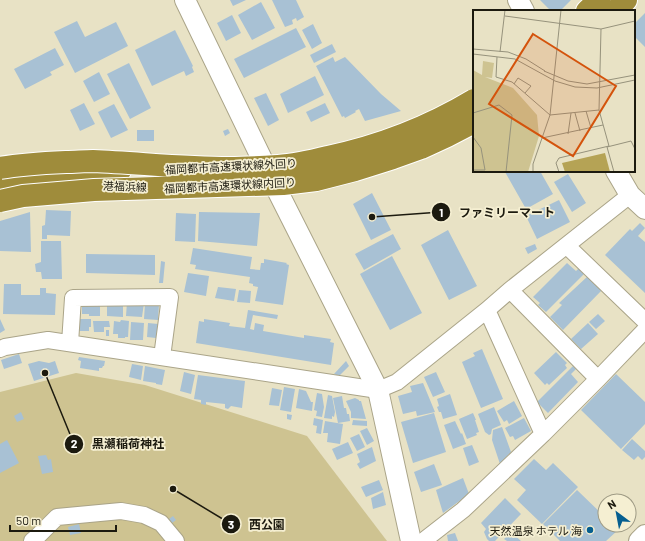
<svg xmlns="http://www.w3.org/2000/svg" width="645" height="541" viewBox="0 0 645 541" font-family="Barlow,'Noto Sans JP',sans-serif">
	<rect width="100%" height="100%" fill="#e8e2c5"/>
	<path fill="#cec391" d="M76,373L145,385L307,436L387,541H0V392Z"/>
	<path fill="#a8c1d4" d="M230,0H246L233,6Z
		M272,0H296L304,17L297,21L296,18L292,20L293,24L285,27Z
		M540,0H571L560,11L557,10L551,11Z
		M261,2L275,28L252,40L238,15Z
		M645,13V47L634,36V24Z
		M232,15L241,33L226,41L217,23Z
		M77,21L85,37L116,22L128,46L75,73L54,32Z
		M313,24L322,43L312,49L302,30Z
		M296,28L306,47L244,78L234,59Z
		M175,30L193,66L192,67L194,72L186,76L184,71L152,86L135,50Z
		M332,44L336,52L314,63L310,55Z
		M55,48L64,65L50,72L52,75L25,89L14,69Z
		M333,57L335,62L345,57L381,94L401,111L365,121L359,109L355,111L356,112L345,118L344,116L342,117L316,66Z
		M129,63L151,108L130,119L107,74Z
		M99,72L110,94L94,102L83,81Z
		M315,76L324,95L288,113L280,94Z
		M266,93L279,120L268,126L254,98Z
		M84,103L95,124L80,131L70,110Z
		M325,103L330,113L311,122L306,112Z
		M114,104L128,130L111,138L98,112Z
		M228,129L230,133L225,136L223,131Z
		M137,130H154V141H137Z
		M507,171H540L553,194L526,209L505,172Z
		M568,174L586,203L572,212L554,182Z
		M372,193L391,230L371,240L353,204Z
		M559,200L570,222L537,239L526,216Z
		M46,210L71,211L70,236L47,235V239H42V226L45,225Z
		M30,212L31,252L0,251V221Z
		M199,212L260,213L257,246L198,241Z
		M176,213L196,214L195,242L175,241Z
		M640,223L645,228L638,236L645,242V293L605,255L630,229L632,231Z
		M448,230L477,286L449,300L421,245Z
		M393,234L401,249L364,270L355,254Z
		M41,241H61L62,279H42L41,272H36L35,264L41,262Z
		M535,244L537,249L528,254L525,248Z
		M193,248L252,257L250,269L260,270L261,263H264V259L287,263L286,264L289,265L283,305L255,301L258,287L253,286V284L249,283L250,277L195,269L196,265L190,264Z
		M86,254L155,255V275L86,273Z
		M392,256L422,313L390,330L360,274Z
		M161,261L165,262L163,283H159Z
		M567,263L576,271L579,268L585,273L546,312L538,305L540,303L533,297Z
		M188,273L209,276L206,296L184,292Z
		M588,276L602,290L563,330L550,317L562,305L559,303Z
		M4,284H21V295H40V288H46V293L56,294L55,315L3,314Z
		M218,287L236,289L234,301L215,298Z
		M239,290L251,291L250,303L237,302Z
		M82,302H100V316H89V314H82Z
		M127,302L144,303L142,317L126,316Z
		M107,303H123V317L107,316Z
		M145,303L159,304L158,320L144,319Z
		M248,310L278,315L277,319L253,315L250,329L254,330L255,323L264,325L263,331L304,338V335L331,339L330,342L334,343L331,365L196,343L199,321L204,322V319L230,323L229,326L245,328Z
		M598,314L605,321L596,329L589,322Z
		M0,319L5,330L0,333Z
		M80,319H91V327H89V331H79Z
		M121,320L129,321L128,337H125V338H118V334H113L114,321L120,322Z
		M93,321H109L110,327H104V332H94Z
		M131,322L144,323L143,340H130Z
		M148,323L158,324L156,338L147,337Z
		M588,323L598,334L581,349L571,339Z
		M106,330H109V336H106Z
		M482,349L503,399L481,408L462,362L475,356L473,353Z
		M556,352L567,363L565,365L567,368L549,385L547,383L545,385L534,373Z
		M19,354L22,363L4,369L1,360Z
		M79,357L105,361L104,366H103L102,368H99V371L80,368L81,361L78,360Z
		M39,361L49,363L55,361L59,373L34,381L28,364Z
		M346,361L349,366L339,376L334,374Z
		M132,364L143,366L141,380L129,377Z
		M145,366L165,370L162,385L156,384V383L143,381Z
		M573,366L576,369L571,374L578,382L548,413L537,402Z
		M184,372L195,375L191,394L180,391Z
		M436,372L445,392L433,397L424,377Z
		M616,374L645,402V424L621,449L581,410Z
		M198,375L245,381L242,408L231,406L228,409L225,408V404L206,402V405L201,404V400L194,399Z
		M423,383L435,412L417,416L416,411L403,414L398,396L412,392L410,386Z
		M284,387L295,389L291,412L280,410Z
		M272,388L282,390L279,406L269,405Z
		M299,389L306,391L311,402H313L312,411L296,408Z
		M317,393L322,394L324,407L322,417L316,416L317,411L314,410Z
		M450,394L457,415L443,419L441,412H439L437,407L439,406L437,399Z
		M328,395L332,396L335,412L334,417L332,416V419L324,418Z
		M342,396L344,408H346L347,414H349L350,421L338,423L333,398Z
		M355,398L359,400V401H361L366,419L351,418V412L346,401Z
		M514,401L522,416L509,424L507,420L504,422L497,411Z
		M494,407L501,425L492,429L491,434L489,435L485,432L478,414Z
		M21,412L24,419L17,422L14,416Z
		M434,413L446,452L413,463L401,422Z
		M473,413L476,420H475L479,432L476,433L477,435L467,439L459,419Z
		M287,414L292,415L291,420L287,419Z
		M314,418L323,420L321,434L316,433L317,426L313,425Z
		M524,418L531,431L515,440L513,436L510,437L505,428Z
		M353,420L367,421V426L352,425Z
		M325,421L343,424L340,444L327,442L328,433H323Z
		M455,421L461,434L462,433L466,444L453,449L444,425Z
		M502,427L511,452L500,464L492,440L493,430Z
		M367,428L374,441L367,445L360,431Z
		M359,434L365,447L357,451L350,438Z
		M632,439L645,451V457L642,460L638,456L634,460L622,450Z
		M7,440L19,463L0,473V444Z
		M348,442L353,453L337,460L332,449Z
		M472,445L479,462L469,466L463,448Z
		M372,447L376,461L360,469L357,464L360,462L357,454Z
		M46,455L48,460L51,459L53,472L42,474L38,456Z
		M534,459L546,470L553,463L578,487L542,524L517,500L526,490L514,479Z
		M434,464L442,485L421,492L414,472Z
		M463,478L469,494L443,513L436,490Z
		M379,480L383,490L366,497L361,487Z
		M577,490L605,517V525H613L618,530L606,541H560L543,524Z
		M383,492L386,505L373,509L371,498Z
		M505,498L521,514L495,541H489L487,539L484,532L486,529L481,523Z
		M173,516L176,520L172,523L169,519Z
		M79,524L81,533L70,535L68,527Z
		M511,532L521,541H507L504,539Z
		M455,533L458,541H448L447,535Z"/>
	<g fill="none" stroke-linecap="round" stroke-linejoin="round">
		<defs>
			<path id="minor" d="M567,246L645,321
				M510,290L598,379
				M487,310L543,434
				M70,343L73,298L170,297L162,357
				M0,349L5,347L48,340L378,390L397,382L487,310L510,290L630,195
				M32,541L38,536L57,517L121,511L144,515L161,523L176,541
				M423,541L463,510L543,434L598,379L645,330"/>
			<path id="tertiary" d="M185,0L274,184L378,390L411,541
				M518,0L524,11
				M616,171L630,195L645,209
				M639,541L645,535"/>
			<path id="motorway" d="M587,11L599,0
				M615,11L626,0
				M0,182L19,178L49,174L120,171"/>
		</defs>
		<use href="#minor" stroke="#aaa488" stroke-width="18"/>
		<use href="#tertiary" stroke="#aaa488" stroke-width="22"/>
		<use href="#motorway" stroke="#fff" stroke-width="24"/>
		<use href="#minor" stroke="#fff" stroke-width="16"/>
		<use href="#tertiary" stroke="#fff" stroke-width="20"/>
		<use href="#motorway" stroke="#9f8c3b" stroke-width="22"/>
		<defs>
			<path id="motorway-bridge" d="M0,168C22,164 44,163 66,162C75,162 84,161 93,161C139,163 184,168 229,168C245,168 262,167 278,166C295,165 312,161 328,157C380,146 429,127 474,100
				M0,201L23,196L94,190L283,184L316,180L355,170L393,158L421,148L447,136L474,122"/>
		</defs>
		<use href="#motorway-bridge" stroke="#fff" stroke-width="24" stroke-linecap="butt"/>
		<use href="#motorway-bridge" stroke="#9f8c3b" stroke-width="22"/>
	</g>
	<circle fill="#065f90" stroke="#f5efd2" stroke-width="1.5" cx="590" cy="530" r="4"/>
	<g text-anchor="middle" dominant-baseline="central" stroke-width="3.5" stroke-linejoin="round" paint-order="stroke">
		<g font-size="11" fill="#1c1a0f" stroke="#f5efd2">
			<text transform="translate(231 166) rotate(-3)">福岡都市高速環状線外回り</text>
			<text transform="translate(230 185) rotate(-3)">福岡都市高速環状線内回り</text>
			<text transform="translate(125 186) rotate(2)">港福浜線</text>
		</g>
		<g font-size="11" fill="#1c1a0f" stroke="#f5efd2" text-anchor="end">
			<text x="582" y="530">天然温泉 ホテル 海</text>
		</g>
	</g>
	<g transform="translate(473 10)">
		<rect width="162" height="162" fill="#e8e2c5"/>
		<path d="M10,51L21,53L19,68L12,67L40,78L64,105L66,126L55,162H0V60L9,65Z" fill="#cec391"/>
		<path d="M132,143L137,162H92L89,153Z" fill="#b5a355"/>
		<path fill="none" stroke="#96927c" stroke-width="1" d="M32,6L128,19L162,11M0,39L35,42L53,49L72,61M27,42L32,0M0,44L42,49L82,71L102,77L124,78L162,70M24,47L23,67L39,72L77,105L126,100M71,61L95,71L114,74L162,65M41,74L45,68L58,76L52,83M113,101L118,118M0,103L26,95L39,105L33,162M102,103L107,121M95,124L98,103M0,127L8,138L12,160H0M69,128L130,115M60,162V154L77,105L88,0M86,162L83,153L86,148L136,136L126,100L128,19M141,162L134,137L158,131L162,139"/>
		<path fill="#d4530c" fill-opacity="0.15" stroke="#d4530c" stroke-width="2" d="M60,24L143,76L100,146L16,94Z"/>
		<rect width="162" height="162" fill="none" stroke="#1c1a0f" stroke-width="2"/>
	</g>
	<path fill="none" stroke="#1c1a0f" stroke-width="1.5" d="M372 217L441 212M45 373L74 444M173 489L231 524"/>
	<g fill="#1c1a0f" stroke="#f5efd2" stroke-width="1.5">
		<circle cx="372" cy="217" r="4"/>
		<circle cx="45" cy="373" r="4"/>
		<circle cx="173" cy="489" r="4"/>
		<circle cx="441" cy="212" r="10"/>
		<circle cx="74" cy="444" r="10"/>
		<circle cx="231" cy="524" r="10"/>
	</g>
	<g font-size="12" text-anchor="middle" font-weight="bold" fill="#fff">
		<text x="441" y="217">1</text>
		<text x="74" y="448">2</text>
		<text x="231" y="529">3</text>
	</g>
	<g font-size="12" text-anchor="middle" font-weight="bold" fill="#1c1a0f" stroke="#f5efd2" stroke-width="3.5" stroke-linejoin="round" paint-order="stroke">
		<text x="507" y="217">ファミリーマート</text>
		<text x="128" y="448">黒瀬稲荷神社</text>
		<text x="267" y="529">西公園</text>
	</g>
	<g transform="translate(617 513) rotate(328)"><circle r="19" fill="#f5efd2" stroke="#9e9a84"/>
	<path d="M0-3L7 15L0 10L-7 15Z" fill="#065f90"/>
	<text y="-6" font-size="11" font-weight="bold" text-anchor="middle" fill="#1c1a0f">N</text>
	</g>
	<path d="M10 525v6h106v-6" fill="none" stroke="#1c1a0f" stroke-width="2"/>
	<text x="16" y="525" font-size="12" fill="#1c1a0f" stroke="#f5efd2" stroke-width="3" paint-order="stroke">50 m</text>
</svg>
